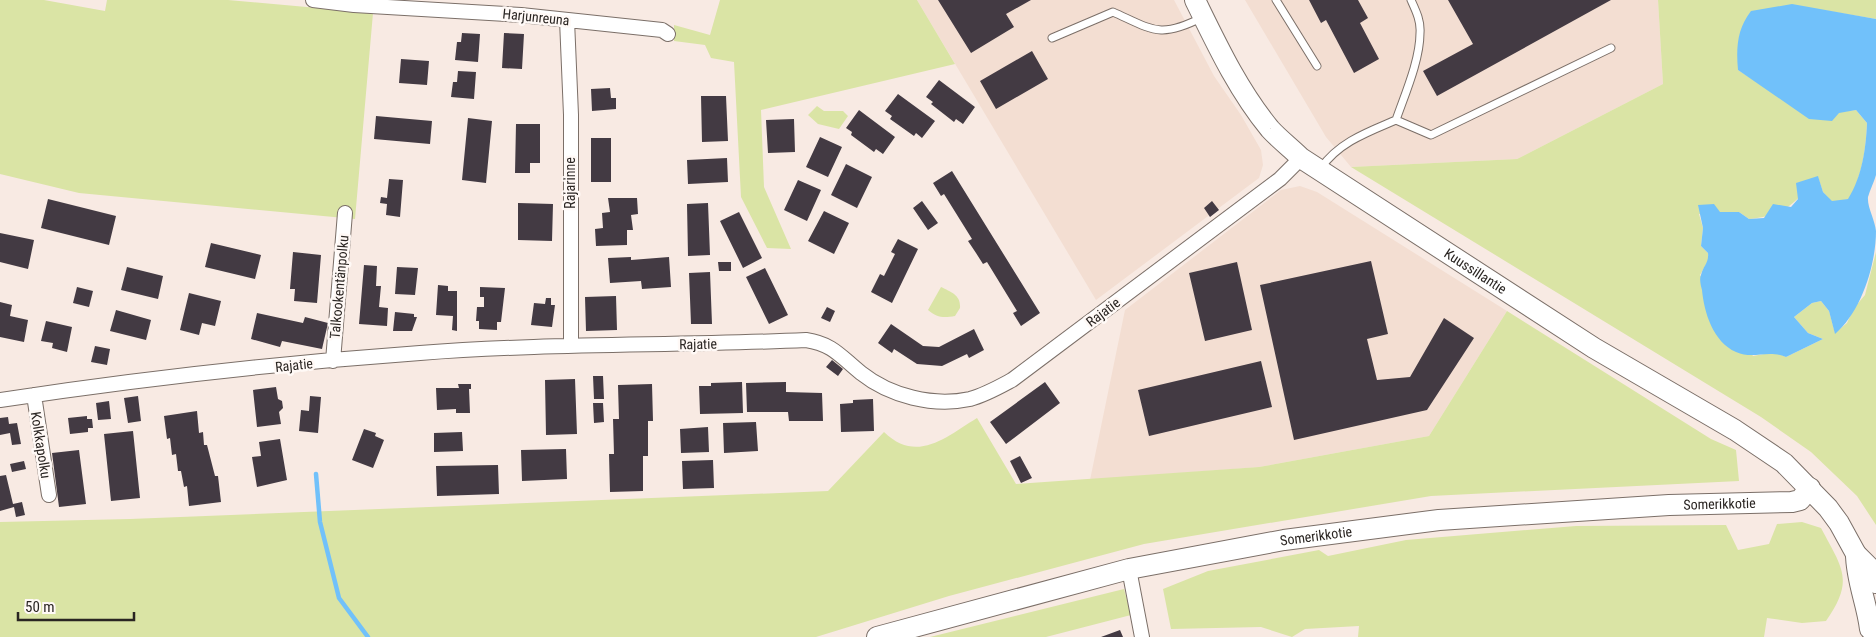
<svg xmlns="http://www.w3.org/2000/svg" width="1876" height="637" viewBox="0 0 1876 637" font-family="'Roboto Condensed',sans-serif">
	<rect width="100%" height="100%" fill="#f8eae3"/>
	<path fill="#f3ded2" d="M917,0H1174L1214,76L1241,115L1261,150L1263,165L1259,178L1096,300Z
		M1245,0H1658L1663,84L1517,159L1351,167L1326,137Z
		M1300,186L1317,192L1507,311L1429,436L1259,467L1090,480L1125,310L1281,190Z"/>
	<path fill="#dae4a5" d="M0,0H44L105,11L107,0H228L373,13L355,219L79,193L0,174Z
		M720,0H917L955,64L761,110L764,187L791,249L767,248L741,197L734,62L711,58L705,45L674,41V25L710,35Z
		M1658,0H1876V19L1792,5L1738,70L1763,86L1839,112L1856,110L1867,123C1866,149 1862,177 1849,199L1832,202L1823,192L1818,177C1794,203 1787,215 1749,219L1739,212L1699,214L1703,228L1701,246L1708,253V261L1700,275L1753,356L1775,352L1786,357L1823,339L1808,333L1794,317L1812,303L1821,301L1829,311L1835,333L1847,323L1854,308L1865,295L1876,252V525L1857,496L1811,452L1761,417L1351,167L1517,159L1663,84Z
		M817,106L824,111H843L848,116L839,129L818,124L808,115Z
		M941,287C951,292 961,295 960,308L955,316C944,318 937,318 928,310Z
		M1507,311L1711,439L1736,450L1739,481L1431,496L1144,544L949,596L816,637H0V522L130,519L828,491L884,432C917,464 946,437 977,418L1016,484L1259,467L1429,436Z
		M1802,522L1821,528C1842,568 1855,580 1826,621L1802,623L1767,618L1764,637H1358L1359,626L1305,629L1292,637L1261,627L1171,629L1163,589L1208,571L1319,550L1328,556L1406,540L1576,526L1726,525L1738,550L1769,544L1777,524Z
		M1124,589L1131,615L1046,637H930Z"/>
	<path fill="#71c1fa" d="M1792,4L1876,19V175C1874,182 1870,190 1868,197C1867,207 1875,220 1876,231C1876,265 1861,312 1835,334L1829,311L1821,301L1812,303L1794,317L1808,333L1823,339L1786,357C1767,349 1754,360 1736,352C1713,342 1704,312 1702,290C1701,286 1699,279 1701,275C1703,266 1709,263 1708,253L1701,246L1703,228L1698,205L1714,204L1720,212H1739L1749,219L1764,218L1773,204L1791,207L1798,199L1796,183L1818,176L1823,192L1832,201L1848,199C1862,177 1866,148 1867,123L1856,110L1839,113L1832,121L1809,119L1738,70C1736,48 1737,29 1751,11Z"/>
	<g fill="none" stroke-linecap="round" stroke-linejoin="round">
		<path stroke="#71c1fa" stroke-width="4.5" d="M316,474L320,522L339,598L368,637"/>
	</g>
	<path fill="#433a43" d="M938,0H1031L1006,14L1014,27L971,53Z
		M1309,0H1358L1368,18L1360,23L1379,59L1354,73L1326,20L1321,23Z
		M1448,0H1611L1437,96L1423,71L1473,44Z
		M462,33L480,34L478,62L455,60L457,42H461Z
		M504,33L524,34L522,69L502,68Z
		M1032,51L1048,79L996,109L980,81Z
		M401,59L429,61L427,85L399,83Z
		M458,71L476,72L474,99L451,97L453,82H457Z
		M939,80L975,107L963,124L956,119L954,122L931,104L933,102L926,97Z
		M610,88L611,98H616V109L592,111L591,89Z
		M898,94L935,121L922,138L916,133L914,136L890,119L892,116L885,111Z
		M701,96H726L728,141L702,142Z
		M859,110L895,137L883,154L876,149L874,152L851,135L852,132L846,128Z
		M376,116L432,121L430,144L374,139Z
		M468,118L492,121L486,183L462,180Z
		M794,119L795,152L768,153L766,120Z
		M516,124H540V163H530V173H515Z
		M820,137L842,147L828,177L806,167Z
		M591,138H611V182H591Z
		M727,158L728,182L688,184L687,160Z
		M846,164L872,177L857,208L831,195Z
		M952,171L1040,313L1021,326L1013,313L1017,311L987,262L983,264L976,253L968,241L972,239L944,194L941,196L933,183Z
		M389,179L403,180L400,217L386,215L387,204L380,203L381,197L387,198Z
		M798,180L821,190L807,221L784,210Z
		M608,198H637L638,214L631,215L633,230H627V245L596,246L595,229L603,228L602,213L610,212Z
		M48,199L116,216L109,245L41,228Z
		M922,201L938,223L928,230L913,208Z
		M1212,201L1219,210L1210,217L1204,208Z
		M518,203L553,204L552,241L518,240Z
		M708,203L710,255L688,256L687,204Z
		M824,211L849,223L834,254L808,241Z
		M739,212L762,258L743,268L720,221Z
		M0,233L34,240L28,269L0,262Z
		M898,239L918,249L892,303L871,292L880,274L884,276L895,254L891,252Z
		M211,243L261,255L255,279L205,267Z
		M293,252L321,255L317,303L294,301L295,289H290Z
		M631,257V260L669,257L671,287L642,289L641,281L610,283L608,258Z
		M1371,261L1388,334L1367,339L1377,380L1410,377L1444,318L1474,338L1427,410L1294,440L1260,285Z
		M718,262H731V271H719Z
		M1237,262L1252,330L1205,341L1189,273Z
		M364,265L377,266L376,286H381L379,307L388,308L387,326L359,324Z
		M127,267L163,276L158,299L121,290Z
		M397,267L418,268L415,295L395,294Z
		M765,268L788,315L769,324L746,277Z
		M710,272L712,324H691L689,273Z
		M438,285L448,286V291H457V331L452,330L453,316L436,315Z
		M77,287L93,291L89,307L73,303Z
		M480,287L505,288L501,322H497V330L479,329V321H476L477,307H484V297H480Z
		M189,293L221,301L215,326L202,323L199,335L180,330Z
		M616,296L617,330L586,331L585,297Z
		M546,298H551V305H555L552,327L531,325L534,303L545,304Z
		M0,302L12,305L10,316L28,320L24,342L0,337Z
		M827,307L835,311L830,322L821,318Z
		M116,310L151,320L146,340L110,331Z
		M395,312L414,314V317H417L412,331H393Z
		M257,313L303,323L305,317L328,323L322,349L282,341L280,347L251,339Z
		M46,321L72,327L67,352L52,348L53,343L41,341Z
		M891,324L923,346L939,347L974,329L984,350L969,358L967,354L942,366L917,364L894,349L892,353L878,343Z
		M95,346L110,349L107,365L91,362Z
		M832,360L843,369L838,376L826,367Z
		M1261,361L1272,407L1149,436L1138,390Z
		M593,376H603L604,399H594Z
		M575,379L577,434L546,435L545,380Z
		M742,382L743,413L700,414L699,386H711V383Z
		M786,382V392L822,393L823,421H789L788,412H747L746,383Z
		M1045,382L1060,403L1006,444L990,422Z
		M458,384H471V389H469L470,413H456V409L437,410L436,388H459Z
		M652,384L653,421H648V456H643V491L610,492L609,454H614L613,419H619L618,385Z
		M276,387L278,399L282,401L283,408L279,412L281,424L257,427L253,390Z
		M138,396L141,421L128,423L124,398Z
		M310,396L321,397L318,433L299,431L301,410L309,411Z
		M873,399L874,431L841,432L840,404L853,403V400Z
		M109,401L111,419L98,420L96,403Z
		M593,403H603L604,422L594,423Z
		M197,411L199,433L203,432L204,445H207L215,476H218L221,502L189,506L187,486L184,487L181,471H178L176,454L172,455L170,438L167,439L164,416Z
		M87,416V419H92L93,428H88V432L70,434L68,418Z
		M8,417L9,424L17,423L21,444L12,445L10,433L0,435V418Z
		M756,422L758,451L724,453L723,423Z
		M708,427L709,452L681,453L680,429Z
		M364,429L376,433L375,436L384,440L373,468L352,460Z
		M133,431L140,498L111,501L104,434Z
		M462,432L463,451L434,452V433Z
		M280,439L287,480L257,487L252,457L261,456L259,442Z
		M566,449L567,479L522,481L521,450Z
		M79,450L86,504L59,507L52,453Z
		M1020,456L1032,478L1021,483L1010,461Z
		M713,460L714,488L683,489L682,461Z
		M24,461L26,469L12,472L10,464Z
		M498,465L499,494L437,496L436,466Z
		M6,475L13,504L22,502L25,515L16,517L14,507L0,511V476Z
		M1120,630L1123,637H1101Z"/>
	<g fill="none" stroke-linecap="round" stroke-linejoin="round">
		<defs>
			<path id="lane" d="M1276,0L1317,66
				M1052,38L1113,12C1153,30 1160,39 1203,17
				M1396,120C1405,94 1420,60 1420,33C1421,21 1416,11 1411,0
				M1321,168C1339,142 1368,132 1396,120L1431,135L1611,48"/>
			<path id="street" d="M313,0L354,5L521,15L662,30L668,34
				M567,20L571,115V346
				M333,361L345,213
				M34,395L49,495
				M0,400C139,379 280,363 420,353C548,343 677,346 806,340C833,344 841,357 861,373C890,396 933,407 970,399C985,395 999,387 1012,380L1280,179L1301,158
				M1129,569L1142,637"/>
			<g id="secondary">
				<path id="s1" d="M1195,0C1217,45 1238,90 1270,129C1279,139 1291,148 1301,158L1594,348L1735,430L1784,463L1828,508L1839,523L1856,554L1870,568L1876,583"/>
				<path d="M1856,554C1856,580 1867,603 1870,629"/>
				<path id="s2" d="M877,637L1129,569L1284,540L1439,520L1669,505L1792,502L1800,500L1810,488"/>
			</g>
		</defs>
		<use href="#lane" stroke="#7b6f68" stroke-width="9"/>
		<use href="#street" stroke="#7b6f68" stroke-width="16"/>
		<use href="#secondary" stroke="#7b6f68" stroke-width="22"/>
		<use href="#lane" stroke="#fff" stroke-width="7"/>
		<use href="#street" stroke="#fff" stroke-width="14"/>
		<use href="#secondary" stroke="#fff" stroke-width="20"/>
	</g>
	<g text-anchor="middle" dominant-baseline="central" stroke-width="5" stroke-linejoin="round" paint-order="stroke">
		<g font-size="14" fill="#2a2522" stroke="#fff9f6">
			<text transform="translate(536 17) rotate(6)">Harjunreuna</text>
			<text transform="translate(570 183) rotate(-90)">Rajarinne</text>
			<text stroke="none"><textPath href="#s1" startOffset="400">Kuussillantie</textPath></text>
			<text transform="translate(339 287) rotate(-85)">Talkookentänpolku</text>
			<text transform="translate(1103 312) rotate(-37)">Rajatie</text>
			<text transform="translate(698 344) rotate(-1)">Rajatie</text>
			<text transform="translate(294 365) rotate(-6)">Rajatie</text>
			<text transform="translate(41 445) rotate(81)">Kolkkapolku</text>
			<text stroke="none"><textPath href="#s2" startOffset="856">Somerikkotie</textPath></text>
			<text stroke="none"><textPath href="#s2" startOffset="451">Somerikkotie</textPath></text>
		</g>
	</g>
	<path d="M18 612v8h116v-8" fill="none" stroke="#2a2522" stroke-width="2.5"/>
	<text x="25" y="612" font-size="15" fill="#2a2522" stroke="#fff9f6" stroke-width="4" paint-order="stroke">50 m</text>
</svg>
